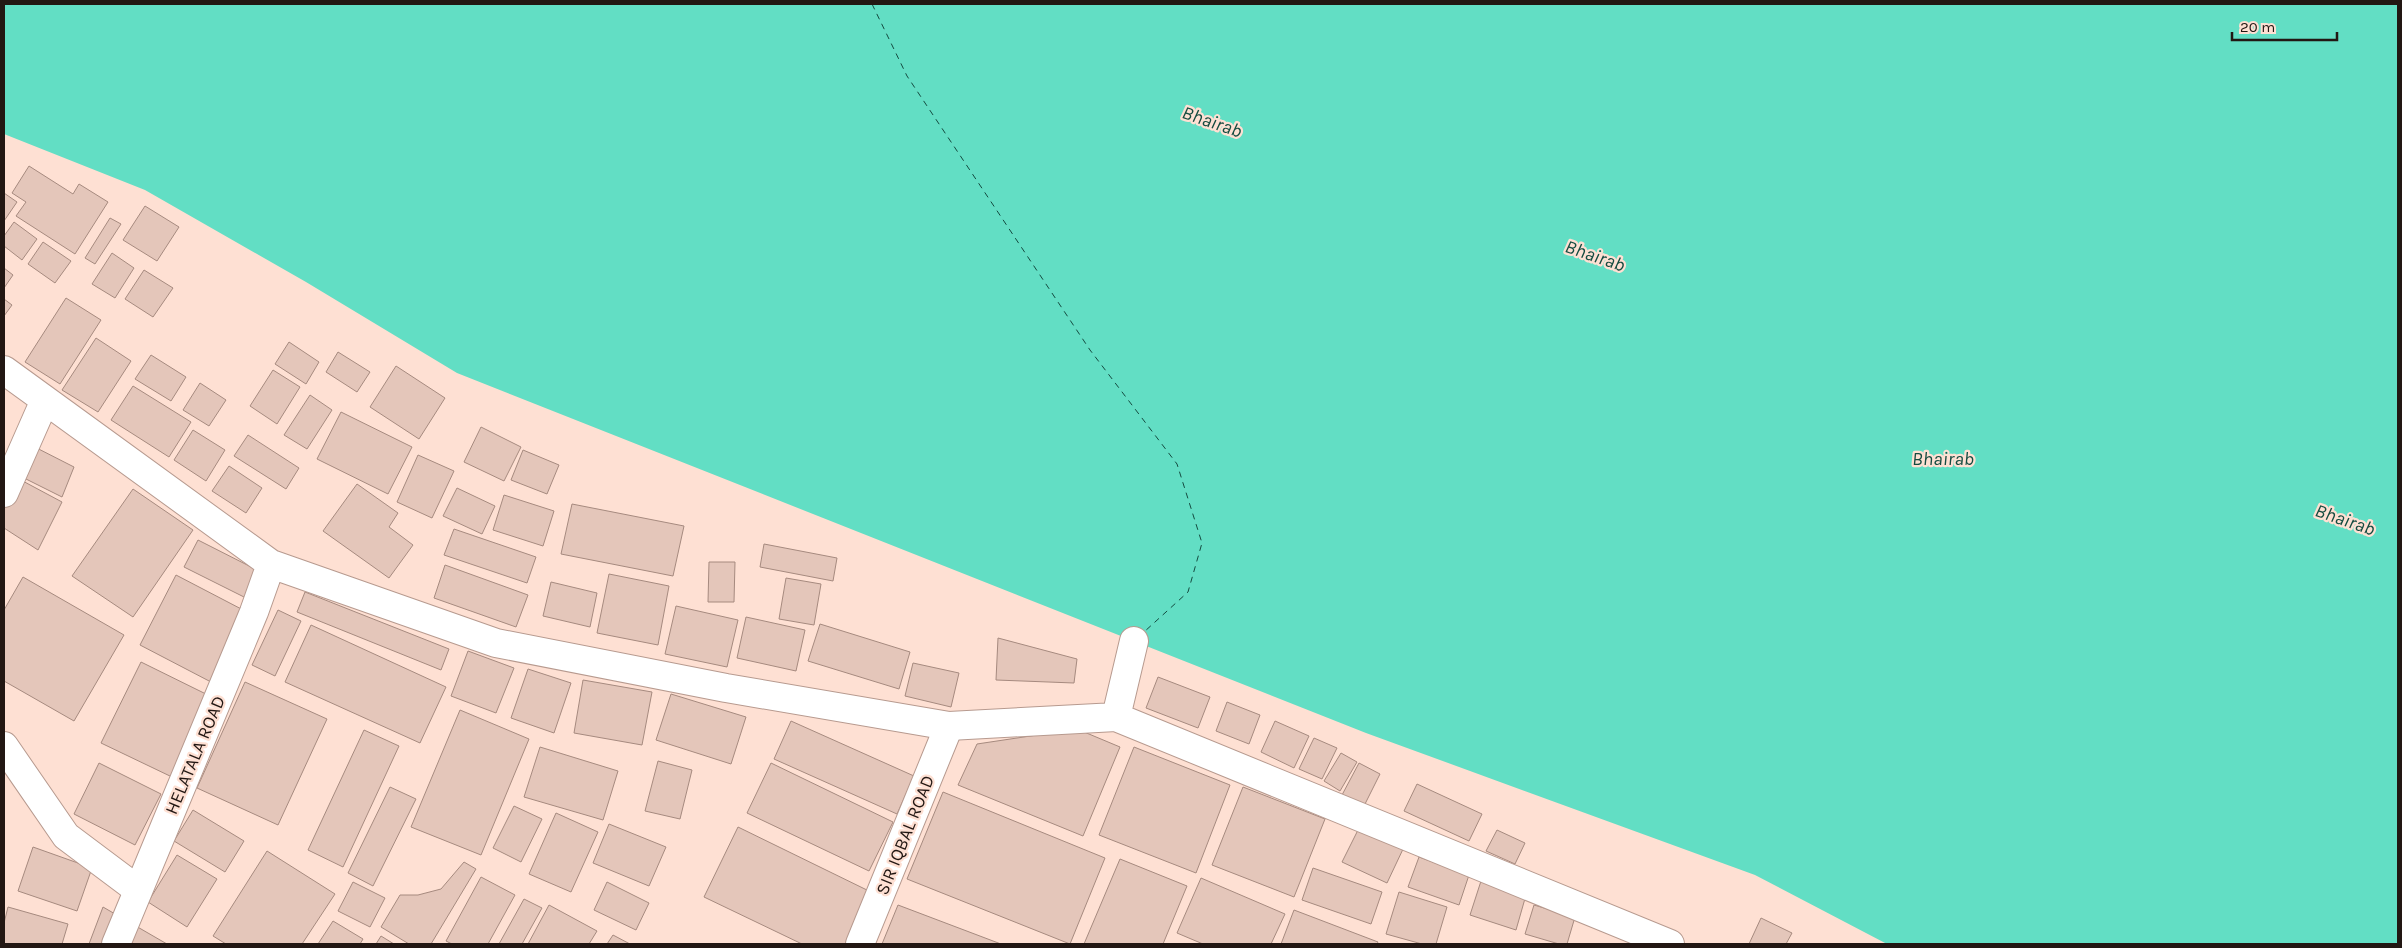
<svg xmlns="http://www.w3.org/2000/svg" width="2402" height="948" viewBox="0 0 2402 948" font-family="Karla,sans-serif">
	<rect width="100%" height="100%" fill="#fee0d3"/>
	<path fill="#62dec4" d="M4,4H2398V944H1887L1755,875L1366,733L457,373L306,282L145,190L4,134Z"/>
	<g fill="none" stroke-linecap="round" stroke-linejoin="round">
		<path stroke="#144b40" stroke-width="1" stroke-dasharray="6 5" stroke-linecap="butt" d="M872,4L907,76L1090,350L1177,464L1202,543L1188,592L1144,632"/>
	</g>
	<path fill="#e4c6ba" stroke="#a68a7f" d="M29,166L73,194L79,184L108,202L75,254L16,216L26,202L12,193Z
		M4,193L17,202L4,221Z
		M145,206L179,227L157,261L123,240Z
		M110,218L121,224L95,264L85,258Z
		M14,222L37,239L22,260L4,246V236Z
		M43,242L71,261L55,283L28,264Z
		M112,253L134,268L115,298L92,284Z
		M4,268L13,275L4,288Z
		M144,270L173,288L153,317L125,299Z
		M66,298L101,320L60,384L25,362Z
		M4,299L12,305L4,316Z
		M96,338L131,361L98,412L62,390Z
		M289,342L319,362L306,384L275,364Z
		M338,352L370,372L357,392L326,372Z
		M151,355L186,377L171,401L135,379Z
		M396,366L445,398L419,439L370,407Z
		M273,370L300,387L277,424L250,406Z
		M200,383L226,400L209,426L183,410Z
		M133,386L191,422L169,457L111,420Z
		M310,395L332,410L307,449L284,435Z
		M341,412L412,447L388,494L317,459Z
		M481,427L521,447L504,481L464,462Z
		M193,430L225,450L206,481L174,460Z
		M248,435L299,468L286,489L234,456Z
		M19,439L74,467L62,497L8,470Z
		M523,450L559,465L547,494L511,480Z
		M418,455L454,471L432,518L397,502Z
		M229,466L262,488L246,513L212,491Z
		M4,471L62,502L38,550L4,528Z
		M357,484L398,513L389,527L413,545L389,578L323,531Z
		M457,488L495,506L482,534L443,516Z
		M133,489L193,530L133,617L72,576Z
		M504,495L554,511L543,546L493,530Z
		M572,504L684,526L673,576L561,554Z
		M454,529L536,557L527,583L444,555Z
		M198,540L259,571L246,598L184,567Z
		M764,544L837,558L833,581L760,567Z
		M709,562H735L734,602H708Z
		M445,565L528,595L516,627L434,598Z
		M609,574L669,586L658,645L597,633Z
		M176,575L247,612L211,682L140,645Z
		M23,577L124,635L74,721L4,681V610Z
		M786,578L821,584L814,625L779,619Z
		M551,582L597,593L590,627L543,616Z
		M305,592L449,649L441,670L297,612Z
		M676,606L738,620L727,667L665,654Z
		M278,610L301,621L275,676L252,665Z
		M746,617L805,630L796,671L737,658Z
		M820,624L910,652L899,689L808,661Z
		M311,625L446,687L420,743L285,682Z
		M998,638L1077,659L1074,683L996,680Z
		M468,651L514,668L496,713L451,696Z
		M141,662L212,697L172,777L101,743Z
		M913,663L959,673L951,707L905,696Z
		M528,669L571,683L554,733L511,718Z
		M1158,677L1210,697L1198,728L1146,708Z
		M583,680L652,692L642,745L574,733Z
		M245,682L327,719L278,825L197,788Z
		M671,694L746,717L731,764L656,740Z
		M1227,702L1260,715L1249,744L1216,731Z
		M460,710L529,739L481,855L411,827Z
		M791,721L914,776L897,814L774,759Z
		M1275,721L1309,736L1294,768L1261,752Z
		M1077,729L1120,747L1083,836L958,785L977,744Z
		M364,730L399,746L343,867L308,850Z
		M1314,738L1337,748L1322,779L1299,769Z
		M540,747L618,771L603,820L524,797Z
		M1134,747L1230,785L1196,873L1099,835Z
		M1341,753L1357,762L1340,791L1324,781Z
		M658,761L692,770L680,819L645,811Z
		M99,763L161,794L135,845L74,814Z
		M771,763L893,822L869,871L747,813Z
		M1359,763L1380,774L1364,806L1342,795Z
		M1417,784L1482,814L1469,841L1404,811Z
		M390,787L416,799L373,886L348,873Z
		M1243,787L1325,819L1294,897L1212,865Z
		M943,792L1105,858L1070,944L907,879Z
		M514,806L542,819L521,862L493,848Z
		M193,810L244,841L225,872L174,841Z
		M556,813L598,832L571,892L529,874Z
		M609,824L666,847L649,886L593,863Z
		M1360,826L1404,847L1387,883L1342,862Z
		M738,827L871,892L845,944H802L704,897Z
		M1497,830L1525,843L1515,864L1486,851Z
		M33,847L92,868L77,911L18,891Z
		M267,851L335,894L302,944H226L213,936Z
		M177,855L217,879L187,927L148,902Z
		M1419,857L1469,875L1459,905L1408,887Z
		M1120,859L1187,886L1163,944H1084Z
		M464,862L476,869L431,944H409L381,927L400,895H418L441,889Z
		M1313,868L1382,892L1371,924L1302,900Z
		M481,877L515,895L488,944H452L446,941Z
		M1201,878L1285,914L1271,944H1203L1177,933Z
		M1481,881L1526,895L1516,930L1470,915Z
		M353,882L385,898L370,927L338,911Z
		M607,882L649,903L636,930L594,910Z
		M1399,892L1447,907L1436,944H1422L1386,934Z
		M524,899L542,908L522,944H499Z
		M549,905L597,931L589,944H528Z
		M898,905L1001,944H882Z
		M1534,905L1575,917L1567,944H1559L1525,934Z
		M8,907L68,924L62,944H4V923Z
		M103,907L167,944H89Z
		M1294,910L1378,942L1377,944H1281Z
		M1761,918L1792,933L1786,944H1749Z
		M333,921L363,939L360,944H318Z
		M613,935L630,944H607Z
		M381,936L394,944H376Z"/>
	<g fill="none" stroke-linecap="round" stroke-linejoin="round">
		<defs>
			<path id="minor" d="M4,370L271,564L496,643L726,688L949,726L1116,717L1670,944
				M4,493L45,400
				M1116,717L1134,641
				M4,746L66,836L138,890
				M116,944L254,612L271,564"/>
			<path id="major" d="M860,944L949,726"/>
		</defs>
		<use href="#minor" stroke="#b79a8f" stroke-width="30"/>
		<use href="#major" stroke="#b79a8f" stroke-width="30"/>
		<use href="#minor" stroke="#fff" stroke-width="28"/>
		<use href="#major" stroke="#fff" stroke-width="28"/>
	</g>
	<g text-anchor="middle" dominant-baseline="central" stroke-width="4.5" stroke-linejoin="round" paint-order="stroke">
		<g font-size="18" fill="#221713" stroke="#fee0d3">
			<text transform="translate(195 755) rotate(-67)">HELATALA ROAD</text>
			<text transform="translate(905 835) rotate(-68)">SIR IQBAL ROAD</text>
		</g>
		<g font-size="19" font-style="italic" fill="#144b40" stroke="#fee0d3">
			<text transform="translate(1212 122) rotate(19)">Bhairab</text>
			<text transform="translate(1595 256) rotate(19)">Bhairab</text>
			<text x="1943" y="459">Bhairab</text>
			<text transform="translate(2345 520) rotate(19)">Bhairab</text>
		</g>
	</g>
	<rect width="2402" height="948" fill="none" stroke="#221713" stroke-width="10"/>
	<path d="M2232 32v8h105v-8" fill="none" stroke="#221713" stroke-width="2.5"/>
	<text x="2240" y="32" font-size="15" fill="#221713" stroke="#fee0d3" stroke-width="4" paint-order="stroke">20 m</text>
</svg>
